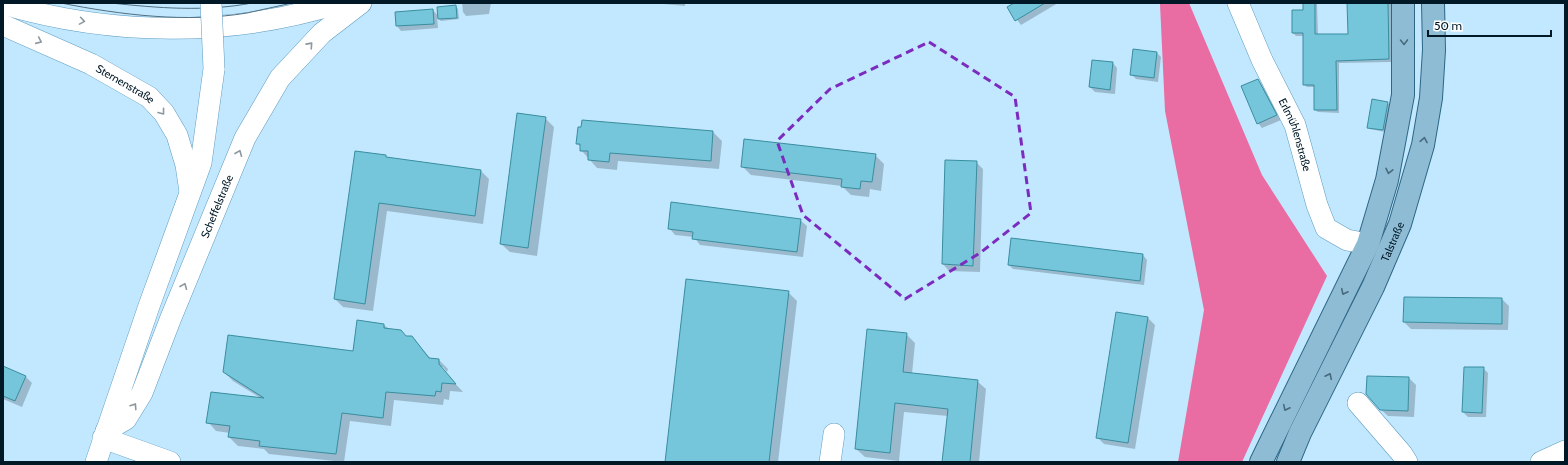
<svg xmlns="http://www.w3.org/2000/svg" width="1568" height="465" viewBox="0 0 1568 465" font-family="Cabin,sans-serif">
	<rect width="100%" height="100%" fill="#c2e8ff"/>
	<path fill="#e96ca3" d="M1189,3L1262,175L1327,276L1242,462H1178L1204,310L1165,111L1160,4Z"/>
	<path fill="#0003" d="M462,3H491L489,14L466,16L463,12Z
		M653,3H685V6Z
		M1016,3H1058L1021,25L1008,8Z
		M1304,3H1317L1318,35H1349L1348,3H1391V62L1339,63V113L1318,112L1315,110V87H1307L1304,84V36H1296L1293,33L1304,11Z
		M456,6L458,9L459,19L441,21L437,17L438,28L401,31L397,26L433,10L439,17Z
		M1157,53L1161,57L1158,82L1136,79L1132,75Z
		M1113,63L1117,68L1115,94L1095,92L1090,87Z
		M1258,80L1262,85L1281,120L1262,128L1258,123Z
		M1387,103L1390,105L1385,132L1370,129L1368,127Z
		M545,118L554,127L537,256L510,252L501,244Z
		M713,132L722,141L719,169L618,161L617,170L597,168L581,150V147L577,144Z
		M875,155L884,164L881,191L870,189L869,197L851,195L842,186L751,175L742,166Z
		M385,156L388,159L481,171L489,179L483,224L387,211L373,311L343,307L335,299Z
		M946,161L976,162L983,169L980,272L949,271L943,264Z
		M800,220L807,226L803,257L700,245L694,237L675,235L669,228Z
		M1143,255L1147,260L1144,285L1013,269L1009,265Z
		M788,292L797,301L778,462H666Z
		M1405,298L1502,299L1509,306L1508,330L1411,329L1404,322Z
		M1148,318L1155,325L1135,449L1104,444L1097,437Z
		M384,325L389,329L401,331L407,337H412L431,359L439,360L448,369L447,372L443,367H440L463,392L450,391L449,400L444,399L443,405L394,400L391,426L350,421L344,462L269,454L264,449L238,446L229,437L230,433L216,431L208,422L262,399L233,381L224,372L353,352Z
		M906,334L915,343L912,374L977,381L986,389L979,462H943L948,416L904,412L899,461L865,457L856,449Z
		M3,367L25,376L32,383L22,407L3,399Z
		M1483,368L1488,373L1486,417H1468L1463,412Z
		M1409,378L1416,385L1414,417L1388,416L1380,409Z"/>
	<path fill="#75c6da" stroke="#398d9f" d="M1014,3H1045L1015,21L1007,7Z
		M1303,3H1315V34H1348L1347,3H1388L1389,59L1336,61L1337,110H1314V85H1303V33H1292V10H1303Z
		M456,5L457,18L438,19L437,7Z
		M433,9L434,24L396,26L395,12Z
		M1133,49L1157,52L1154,78L1130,75Z
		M1092,60L1113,62L1110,90L1089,87Z
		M1258,79L1277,115L1257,124L1241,86Z
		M1372,99L1388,102L1383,130L1367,128Z
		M517,113L546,117L528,248L500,244Z
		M582,120L713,131L711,161L610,153L609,162L588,160V151H580V144H576L578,127H581Z
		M744,139L876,154L872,182L861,181L860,189L841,187L842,179L741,167Z
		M355,151L386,155V157L481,170L475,216L379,203L365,304L334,299Z
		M945,160L977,161L973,266L942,264Z
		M671,202L801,219L797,252L692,239L693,232L668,229Z
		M1011,238L1143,254L1140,281L1008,265Z
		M686,279L789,291L769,462H665Z
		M1404,297L1502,298V324L1403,322Z
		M1116,312L1148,317L1128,443L1096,438Z
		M357,320L384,324V328L401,330L406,336H412L429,358L439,359V364L456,384L442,383L441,392L436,391L435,396L386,392L383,418L342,413L336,454L259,446L260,441L228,437L230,426L206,423L211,392L264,398L223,372L228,335L353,351Z
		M867,329L907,333L903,372L978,380L970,462H942L948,409L895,403L890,453L855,449Z
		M3,366L26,376L15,401L3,396Z
		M1464,367H1484L1482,413L1462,412Z
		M1367,376L1409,377L1408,411L1380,410L1366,394Z"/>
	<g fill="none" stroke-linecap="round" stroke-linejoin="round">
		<defs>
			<g id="minor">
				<path id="s1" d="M1238,3L1262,60L1295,125L1317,205L1326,228L1347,240L1368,244"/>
				<path d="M3,4C112,36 230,37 339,3"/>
				<path id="s2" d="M3,25L91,64L149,97L164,113L177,135L186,165L190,192"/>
				<path d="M1358,403L1402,454L1407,462"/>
				<path id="s3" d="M106,431L126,419L142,393L170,320L245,138L280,78L322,33L361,3"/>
				<path d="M103,438L170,462"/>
				<path d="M96,462L149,306L201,163L214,69"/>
				<path d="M830,462L834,434"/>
				<path d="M1541,462L1565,451"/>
			</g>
			<g id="major">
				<path d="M1261,462L1368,244L1387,180L1403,95V3"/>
				<path id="s4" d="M1288,462L1300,433L1373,287L1400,224L1423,145L1431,98L1434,50L1433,3"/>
			</g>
		</defs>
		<use href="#minor" stroke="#5d9cc0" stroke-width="22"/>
		<use href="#major" stroke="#2d6686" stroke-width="24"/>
		<use href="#minor" stroke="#fff" stroke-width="21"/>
		<use href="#major" stroke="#8fbcd5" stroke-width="22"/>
		<path stroke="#516f81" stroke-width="1" d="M61,3C121,15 187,23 247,13C262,10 277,6 292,3
			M111,3C157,8 206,12 252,3"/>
		<defs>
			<path id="minor-bridge" d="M211,3L214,69"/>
		</defs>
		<use href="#minor-bridge" stroke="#5d9cc0" stroke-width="22" stroke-linecap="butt"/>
		<use href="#minor-bridge" stroke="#fff" stroke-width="21"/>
	</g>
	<defs><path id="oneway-chevron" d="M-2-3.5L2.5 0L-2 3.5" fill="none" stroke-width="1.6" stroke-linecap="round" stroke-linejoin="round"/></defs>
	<g stroke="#8d989e">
		<use href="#oneway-chevron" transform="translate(82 21) rotate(9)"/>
		<use href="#oneway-chevron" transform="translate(39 41) rotate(24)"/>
		<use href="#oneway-chevron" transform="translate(310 45) rotate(-48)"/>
		<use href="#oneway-chevron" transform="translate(162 112) rotate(52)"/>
		<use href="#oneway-chevron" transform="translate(239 153) rotate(-68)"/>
		<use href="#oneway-chevron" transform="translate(184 286) rotate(-68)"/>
		<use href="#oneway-chevron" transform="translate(134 406) rotate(-57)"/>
	</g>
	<g stroke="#486a7e">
		<use href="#oneway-chevron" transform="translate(1404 42) rotate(89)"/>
		<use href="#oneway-chevron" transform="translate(1424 140) rotate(-80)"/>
		<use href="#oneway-chevron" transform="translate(1389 171) rotate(102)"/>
		<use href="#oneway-chevron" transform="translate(1344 292) rotate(116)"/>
		<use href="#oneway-chevron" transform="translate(1329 376) rotate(-64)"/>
		<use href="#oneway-chevron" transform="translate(1286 408) rotate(116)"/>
	</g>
	<path fill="none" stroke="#7b2cbf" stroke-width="3" stroke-dasharray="8 5" stroke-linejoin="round" d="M929,42L1015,97L1031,213L980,253L905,299L803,215L777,141L830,89Z"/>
	<g text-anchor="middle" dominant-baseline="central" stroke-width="3.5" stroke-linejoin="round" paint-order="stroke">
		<g font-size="11" fill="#011927" stroke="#fff">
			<text stroke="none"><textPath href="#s2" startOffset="136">Sternenstraße</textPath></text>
			<text stroke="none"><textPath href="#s1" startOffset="144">Erlmühlenstraße</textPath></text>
			<text stroke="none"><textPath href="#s3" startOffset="255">Scheffelstraße</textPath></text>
			<text stroke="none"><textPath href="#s4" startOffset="244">Talstraße</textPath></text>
		</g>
	</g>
	<rect width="1568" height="465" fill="none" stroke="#011927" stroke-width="8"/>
	<path d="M1428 30v6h123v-6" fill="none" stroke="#011927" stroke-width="2"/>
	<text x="1434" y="30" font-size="12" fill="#011927" stroke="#ffffff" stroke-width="3" paint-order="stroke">50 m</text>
</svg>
